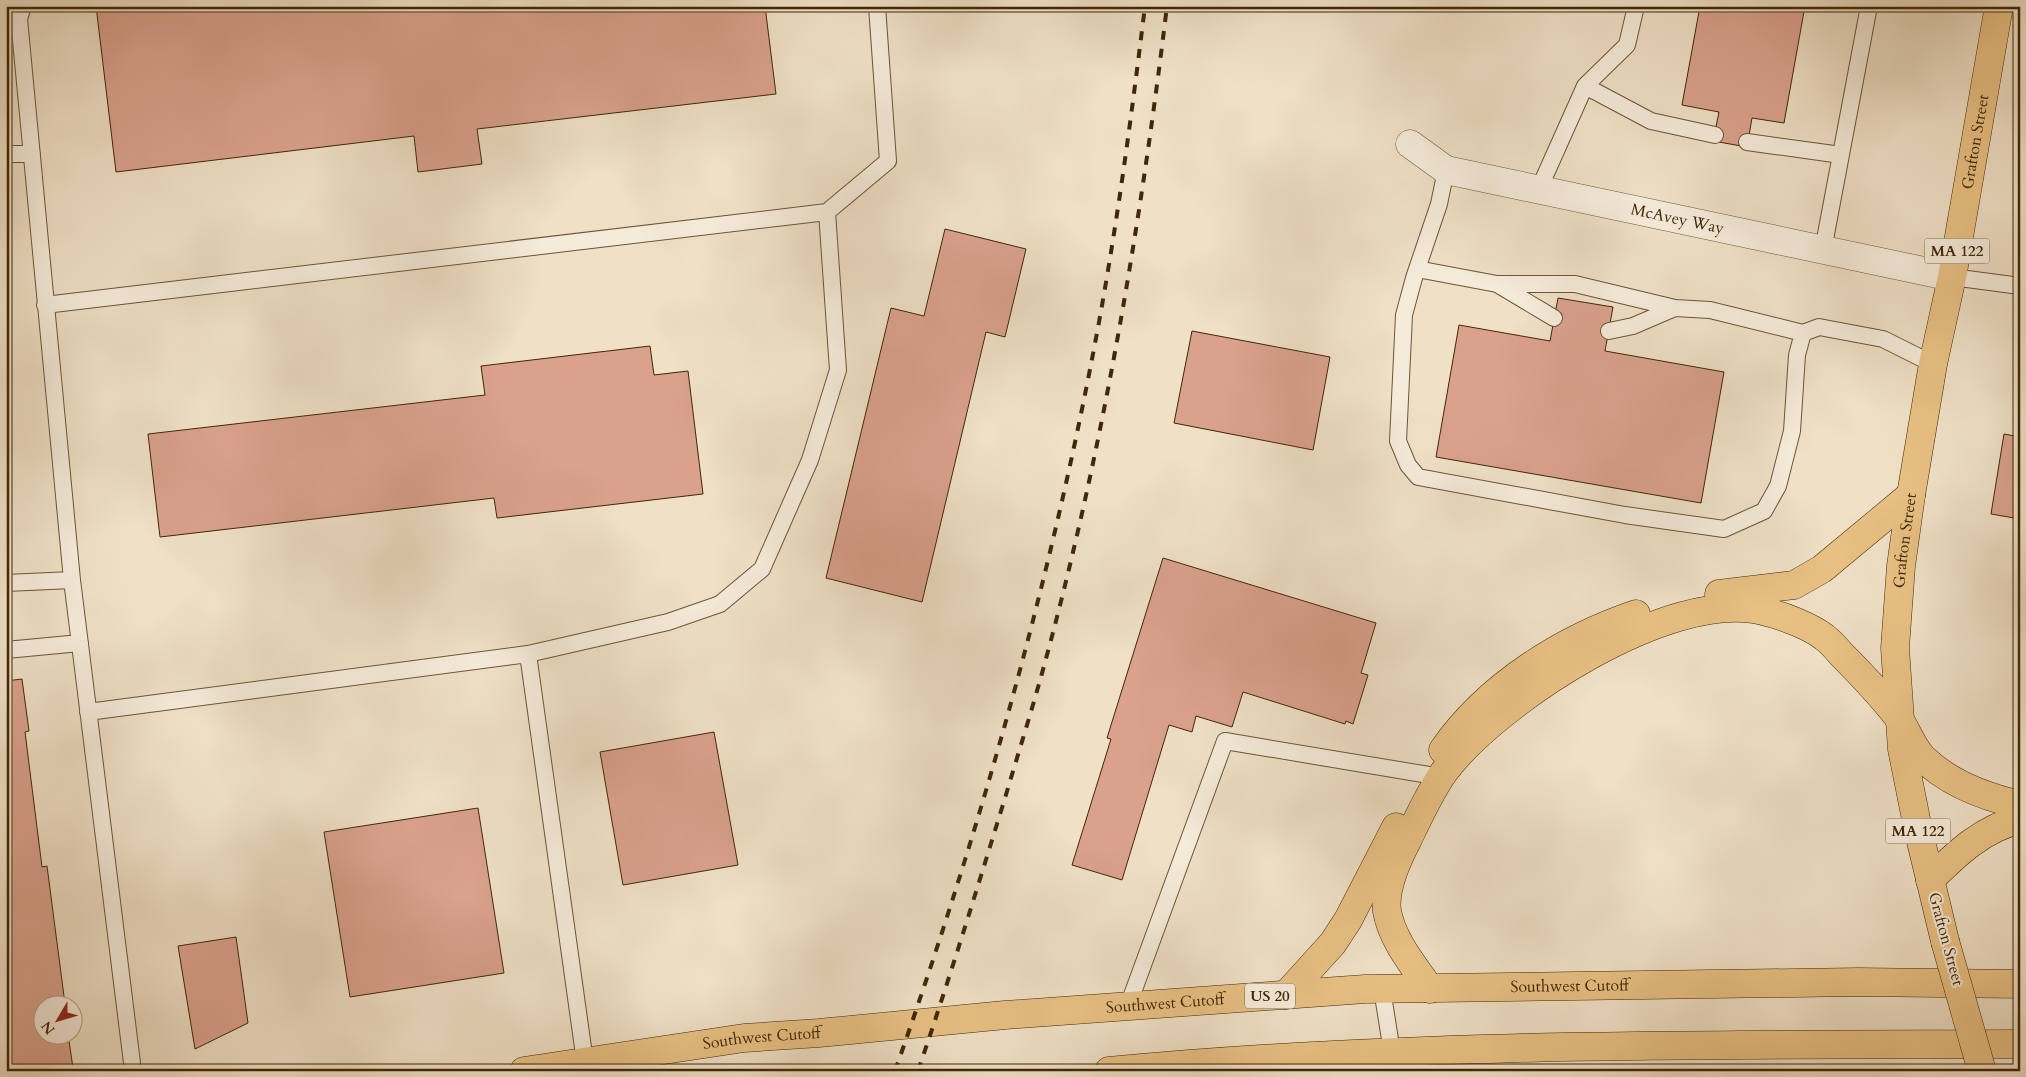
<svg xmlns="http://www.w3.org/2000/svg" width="2026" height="1077" viewBox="0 0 2026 1077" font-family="Cardo,serif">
	<rect width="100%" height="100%" fill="#efe0c6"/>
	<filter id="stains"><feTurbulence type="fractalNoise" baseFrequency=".004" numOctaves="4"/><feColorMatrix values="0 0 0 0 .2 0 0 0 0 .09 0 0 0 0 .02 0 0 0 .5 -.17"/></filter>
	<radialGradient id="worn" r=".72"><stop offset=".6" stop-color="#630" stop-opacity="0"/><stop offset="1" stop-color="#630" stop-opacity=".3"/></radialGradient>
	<path fill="#daa18d" stroke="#402706" d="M96,6H765L776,94L477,129L482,164L418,172L414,136L116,172Z
		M1700,6H1805L1784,123L1752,118L1747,147L1713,141L1719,112L1682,105Z
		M945,229L1026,249L1005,337L986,332L922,602L826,578L891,308L924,316Z
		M1558,298L1613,307L1605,351L1724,372L1701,503L1436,457L1459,325L1550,341Z
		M1192,331L1330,357L1313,450L1174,423Z
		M650,346L654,375L688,371L703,494L497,518L494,498L160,537L148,434L485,395L481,366Z
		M2004,434L2020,437V519L1991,514Z
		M1163,558L1376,623L1361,673L1368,675L1353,724L1346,721L1345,724L1243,692L1232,727L1196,716L1192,732L1169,725L1122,880L1072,865L1111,739L1107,738Z
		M22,679L29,731L25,732L42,867L47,866L65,1004H42V1034H68L73,1068L66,1069V1071H6V681Z
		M714,732L738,865L623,885L600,752Z
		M478,808L504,973L350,997L324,832Z
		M236,937L248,1023L195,1049L178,946Z"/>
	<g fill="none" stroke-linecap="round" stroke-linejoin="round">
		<defs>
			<path id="lane" d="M23,6L19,19L72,580L133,1071
				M1585,86L1651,121L1715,135
				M1747,142L1841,155
				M6,154H32
				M1446,170L1439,204L1414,278L1404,315L1398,441L1408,465L1418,477L1625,515L1724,529L1764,511L1778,486L1792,431L1797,355L1803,333L1819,327L1883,339L1933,364
				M1539,189L1585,86L1627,45L1636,6
				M1823,250L1869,6
				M1417,269L1497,284H1575L1675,308L1710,310L1803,333
				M1952,277L2020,286
				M1497,284L1554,318
				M45,305L827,212L888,161L877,6
				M1609,331L1633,326L1675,308
				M6,583L72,580
				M6,650L80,643
				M528,654L668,622L720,604L762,569L810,460L838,370L827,212
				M88,712L528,654L585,1062
				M1382,989L1392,1052L1417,1071
				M1128,1006L1225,741L1441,777"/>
			<g id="street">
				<path id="s1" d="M1410,144L1446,170L1952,277"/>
			</g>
			<g id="primary">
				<path id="s2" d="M524,1071L744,1038L819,1033L1005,1015L1365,989L1858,982L2020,984"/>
				<path d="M1109,1071C1412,1042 1716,1045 2020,1044"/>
			</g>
			<g id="highway">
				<path d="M1719,594L1794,585L1822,569L1911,495"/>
				<path d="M1443,750C1488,685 1563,639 1636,614"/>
				<path d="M1930,880C1955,855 1984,827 2020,820"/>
				<path id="s3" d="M1945,941L1918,829L1902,749L1895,648L1901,566L1911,495L1933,364L1952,277L1999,6"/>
				<path d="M1430,989C1414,966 1392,940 1387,911C1384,888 1398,858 1408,839C1419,816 1430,792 1444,772C1497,701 1672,587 1763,611C1781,615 1810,626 1824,637C1830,641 1836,648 1841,654C1861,674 1881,695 1898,717C1907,730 1912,747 1923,758C1948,783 1986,797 2020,805"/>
				<path d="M1286,995L1333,943L1348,920L1396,827"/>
			</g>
		</defs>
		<use href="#lane" stroke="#6c5536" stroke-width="18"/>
		<use href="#street" stroke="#6c5536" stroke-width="29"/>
		<use href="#primary" stroke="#402706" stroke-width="29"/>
		<use href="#highway" stroke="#402706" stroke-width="29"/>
		<use href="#lane" stroke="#f5ebda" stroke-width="16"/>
		<use href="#street" stroke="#f5ebda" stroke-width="28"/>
		<use href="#primary" stroke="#e8c083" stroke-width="28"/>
		<use href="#highway" stroke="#e8c083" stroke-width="28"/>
		<path stroke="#402706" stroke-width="4" stroke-dasharray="9 9" stroke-linecap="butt" d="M895,1071C981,827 1052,577 1099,322C1118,218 1132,112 1145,6
			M918,1071C949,980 977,889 1005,798C1018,754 1032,710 1044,666C1103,450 1140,228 1167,6"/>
		<defs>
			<path id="highway-bridge" d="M1945,941L1982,1071"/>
		</defs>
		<use href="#highway-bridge" stroke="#402706" stroke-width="29" stroke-linecap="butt"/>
		<use href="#highway-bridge" stroke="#e8c083" stroke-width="28"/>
	</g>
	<g text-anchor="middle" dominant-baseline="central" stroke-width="4" stroke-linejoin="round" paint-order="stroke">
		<g fill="#f5ebda" stroke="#766246" stroke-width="1">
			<rect x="1924.5" y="238.5" width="65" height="25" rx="4"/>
			<rect x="1885.5" y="818.5" width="65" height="25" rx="4"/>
			<rect x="1245" y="983.5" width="50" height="25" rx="4"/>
		</g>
		<g font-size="15" font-weight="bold" fill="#402706">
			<text x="1957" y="251">MA 122</text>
			<text x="1918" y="831">MA 122</text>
			<text x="1270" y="996">US 20</text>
		</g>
		<g font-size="16" fill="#402706" stroke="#f5ebda">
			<text stroke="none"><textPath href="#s3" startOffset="811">Grafton Street</textPath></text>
			<text stroke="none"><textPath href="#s1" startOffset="281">McAvey Way</textPath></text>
			<text stroke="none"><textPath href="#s3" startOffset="406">Grafton Street</textPath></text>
			<text transform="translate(1946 939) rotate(75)">Grafton Street</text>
			<text stroke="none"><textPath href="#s2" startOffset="1050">Southwest Cutoff</textPath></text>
			<text stroke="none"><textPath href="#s2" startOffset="645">Southwest Cutoff</textPath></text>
			<text stroke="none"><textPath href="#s2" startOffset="240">Southwest Cutoff</textPath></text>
		</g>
	</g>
	<rect width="2026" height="1077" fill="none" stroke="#efe0c6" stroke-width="25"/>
	<rect x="8" y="8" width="2011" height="1062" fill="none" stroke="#402706" stroke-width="2.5"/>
	<rect x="12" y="12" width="2001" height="1052" fill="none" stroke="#402706"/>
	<g transform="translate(58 1020) rotate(232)"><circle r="24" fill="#f5ebda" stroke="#ad9d85"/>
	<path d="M0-4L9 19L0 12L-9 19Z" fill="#8f2418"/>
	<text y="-8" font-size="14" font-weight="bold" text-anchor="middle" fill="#402706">N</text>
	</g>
	<rect width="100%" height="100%" filter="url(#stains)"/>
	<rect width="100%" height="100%" fill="url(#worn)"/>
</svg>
